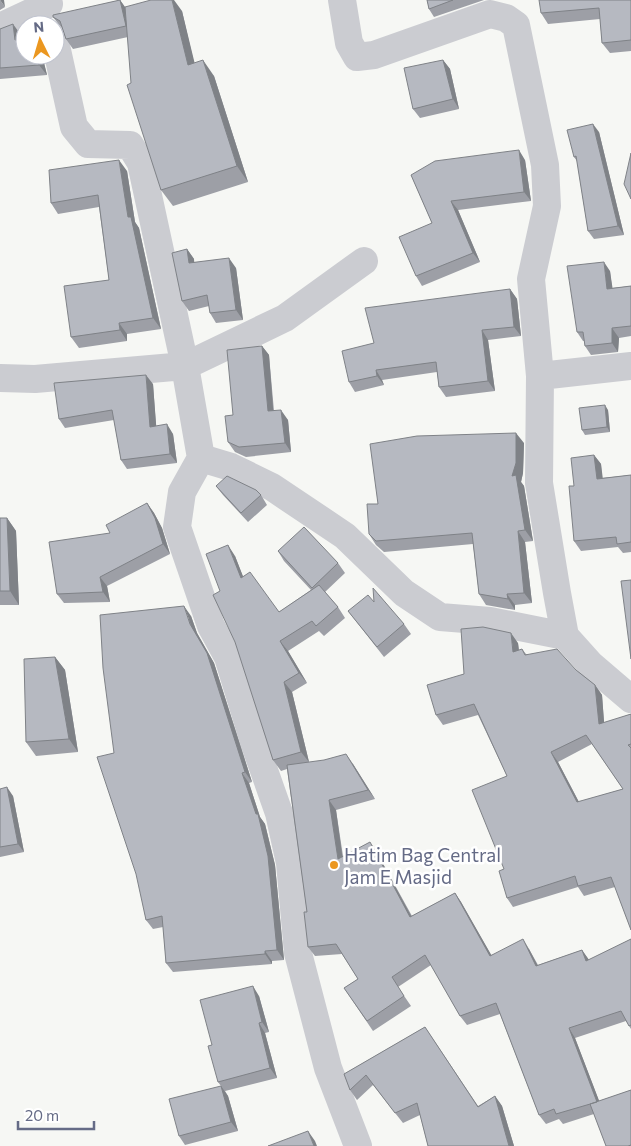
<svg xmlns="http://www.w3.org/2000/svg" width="631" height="1146" viewBox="0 0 631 1146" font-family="Commissioner,sans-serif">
	<rect width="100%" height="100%" fill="#f6f7f4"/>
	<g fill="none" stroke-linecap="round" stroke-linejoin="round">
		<path stroke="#cbccd1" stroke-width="28" d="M342,0L349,43L357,57L374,55L490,14L506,18L516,25L545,165L547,206L531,279L540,376L539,483L557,593L565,636L591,665L631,699
			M0,27L49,4
			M364,261L285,318L185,366L201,458L231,467L272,487L345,536L404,593L440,617L490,621L565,636
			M540,376L631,366
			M0,378L35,379L185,366L141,163L130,145L88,144L74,127L55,41
			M201,458L182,492L177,527L211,626L228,657L254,742L279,813L290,863L298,953L328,1068L358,1146"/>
	</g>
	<path fill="#9d9fa6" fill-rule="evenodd" d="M0,0L5,7L0,10Z
		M120,0L125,7L182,11L194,63L214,76L248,182L173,206L161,190L128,37L73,49L66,39L62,28L60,26L53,17Z
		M427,0H484L434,17L429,9Z
		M631,0V51L610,53L602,43L600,19L548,24L541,13Z
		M0,29L21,35V39L42,55L47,75L0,79Z
		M443,60L450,69L459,109L420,118L413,109Z
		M599,132L624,235L594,239L588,231L577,161L574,157Z
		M525,160L531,201L458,210L480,262L422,286L416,276L432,223L411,175Z
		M127,171L135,222L139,228L161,329L127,334V341L79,348L71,337L109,280L99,207L58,214L51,203Z
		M187,249L194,259V262L236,268L243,320L216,323L210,313L209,306L189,311L182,301Z
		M610,271L612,288L631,286V336L619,338L618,352L591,355L585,346L584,341H583L577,332Z
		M510,289L517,299L521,336L488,340L495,391L446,397L439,387L437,372L382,380L384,385L355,392L349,382L374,343Z
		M262,346L269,355L274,411L288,420L291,452L246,457L235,452L228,442L233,415Z
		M153,384L156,426L173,434L177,463L127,469L121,460L114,420L65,428L59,419Z
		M608,410L610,432L585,435L582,430Z
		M524,443L523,473L521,482L524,486L533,541L525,542L532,603L515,605V610L486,605L479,594L473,544L384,552L376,545L369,534L378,504Z
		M594,455L601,464L602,478L631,475V552L623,553L618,547L581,551L574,541V486Z
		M216,486L261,495L267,505L248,522L223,495Z
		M147,503L154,513L162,528L170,554L107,586L110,602L64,603L57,594L110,533Z
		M0,518H7L16,531L19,605H0Z
		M278,551L338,563L345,573L325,592L338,607L345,618L324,636L319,631L288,651L307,683L292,692L309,762L353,764L375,799L336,810L343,856L376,851L412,916L455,893L461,902L491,955L529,949L538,965L582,950L589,960L631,939V1029L626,1021L575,1038L599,1101L631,1090V1146H606L594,1114L563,1124L559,1119L546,1124L539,1115L500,1014L467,1025L460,1016L431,965L398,987L411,1006L373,1031L344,988L358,979L342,954L315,956L308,947L307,912L287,769L281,771L273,760L220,591L235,556L243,577L279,612L311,590L284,561Z
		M374,602L404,624L411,634L384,657L348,611Z
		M191,616L197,633L214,663L252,782L249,783L260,817L265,824L275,865L284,960L272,961V964L173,972L166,963L163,927L153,929L146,920L114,753Z
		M518,643L519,650L522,649L526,654L576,670L595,685L602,695L604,723L631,714V930L615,887L584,896L578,887L513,907L507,898L504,869L507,776L478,715L443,725L436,715L464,674ZM592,744L623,789L579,802L558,762Z
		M55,657L65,670L78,752L36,756L26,742Z
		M0,789L13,796L24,852L0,857Z
		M259,996L269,1032L265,1033L277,1078L225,1091L228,1096L238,1131L185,1145L179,1136L221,1086L218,1082L212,1045Z
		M425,1027L478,1106L495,1096L502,1106L514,1146H428L420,1115L403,1123L373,1085L357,1100L350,1090L344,1074Z"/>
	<path fill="#7f8287" d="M0,0H4L5,7Z
		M120,0L127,10L133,35L126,26Z
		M172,0H174L182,11L199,81L188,65Z
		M13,24L21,35L22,50L15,40Z
		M37,55H42L47,75L39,65Z
		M203,60L214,76L248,182L237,166Z
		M443,60L450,69L459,109L453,99Z
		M593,124L599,132L624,235L618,226Z
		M519,150L525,160L531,201L524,192Z
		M119,160L127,171L135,222L139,228L161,329L153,318L128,217Z
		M451,201L458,210L480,262L473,253Z
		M187,249L194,259L195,273L189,263Z
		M229,258L236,268L243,320L236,310Z
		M604,262L610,271L614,298L607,289Z
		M510,289L517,299L521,336L514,327Z
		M119,323L127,334V341L120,330Z
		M612,328L619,338L618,352L612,343Z
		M482,330L488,340L495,391L488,381Z
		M262,346L269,355L274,421L268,411Z
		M376,370L382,380L384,385L377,376Z
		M146,375L153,384L157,436L150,427Z
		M605,405L608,410L610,432L607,427Z
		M281,410L288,420L291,452L285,443Z
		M167,424L173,434L177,463L170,454Z
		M516,433L524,443L523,473L521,482L524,486L533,541L525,530L512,476Z
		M594,455L601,464L604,488L597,479Z
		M147,503L154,513L162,528L170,554L163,544Z
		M7,518L16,531L19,605L10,591Z
		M518,531L525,542L532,603L524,593Z
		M228,545L235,556L248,589L241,578Z
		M100,577L107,586L110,602L103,592Z
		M507,594L515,605V610L508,599Z
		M184,606L191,616L197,633L214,663L252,782L245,772Z
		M511,633L518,643L520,662L513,652Z
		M280,641L288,651L307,683L299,673Z
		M55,657L65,670L78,752L69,739Z
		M284,682L292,692L309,762L301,752Z
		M595,685L602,695L605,734L599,724Z
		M551,752L558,762L584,812L577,802Z
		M346,754L353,764L375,799L368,790Z
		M242,773L249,783L260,817L265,824L275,865L284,960L277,950L256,814Z
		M7,787L13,796L24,852L18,844Z
		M329,800L336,810L344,869L338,859Z
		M370,842L376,851L417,927L410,917Z
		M455,893L461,902L497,965L490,956Z
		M523,939L529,949L543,976L536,966Z
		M582,950L589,960L586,961Z
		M265,951L272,961V964L265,954Z
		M253,986L259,996L269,1032L262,1022Z
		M259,1023L265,1033L277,1078L270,1068Z
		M569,1028L575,1038L603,1111L597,1102Z
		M221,1086L228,1096L238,1131L231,1122Z
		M495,1096L502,1106L514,1146H509Z
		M308,1131L315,1141L317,1146H314Z"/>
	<path fill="#b6b9c1" stroke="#7f8287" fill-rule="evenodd" d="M120,0L126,26L66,39L60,21L53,17V15Z
		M151,0H172L188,65L203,60L237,166L161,190L127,85L131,83L125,7Z
		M427,0H453L429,9Z
		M539,0H631V40L602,43L599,8L541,13Z
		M13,24L15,40L25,39V55H37L39,65L0,68V29Z
		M443,60L453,99L413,109L404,68Z
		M593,124L618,226L588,231L576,156L574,157L567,130Z
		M519,150L524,192L451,201L473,253L416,276L399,237L432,223L411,175L435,161Z
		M631,153V199L624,184Z
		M119,160L128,217H131L153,318L119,323L120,330L71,337L64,286L109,280L98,195L51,203L49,170Z
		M187,249L189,263L229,258L236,310L210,313L207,295L182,301L172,253Z
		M604,262L607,289L631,286V326L612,328V343L585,346L583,332H577L567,266Z
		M510,289L514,327L482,330L488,381L439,387L436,362L376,370L377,376L349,382L342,351L374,343L365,308Z
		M262,346L268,411L281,410L285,443L239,447L228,442L225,416L233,415L227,350Z
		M146,375L150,427L167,424L170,454L121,460L112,410L59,419L54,383Z
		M605,405L607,427L582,430L579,408Z
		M516,433V463L512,476L516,475L525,530L518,531L524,593L507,594L508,599L479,594L472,533L376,541L369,534L367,504H378L370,444L417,436Z
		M594,455L597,479L631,475V542L617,544L616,537L574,541L569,486H574L571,458Z
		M227,476L256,490L261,495L241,513L216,486Z
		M147,503L155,518L163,544L100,577L103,592L57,594L49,542L110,533L106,525Z
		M0,518H7L10,591H0Z
		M304,527L338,563L312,588L278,551Z
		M228,545L241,578L250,572L279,612L319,585L338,607L316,626L312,621L280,641L299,673L284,682L301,752L273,760L235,642L213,595L220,591L206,554Z
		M631,580V659L621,581Z
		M373,588L404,624L377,647L348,611L368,595L374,602Z
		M184,606L190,624L207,653L245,772L242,773L256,814H258L268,856L277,950L265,951V954L166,963L162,916L146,920L136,874L97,757L114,753L103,668L100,615Z
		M483,627L511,633L513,652L522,649L525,655L557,649L576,670L595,685L599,724L631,714V744L628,745L631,748V930L611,877L578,886L575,876L507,898L499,871L504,869L472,790L507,776L474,704L436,715L427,685L464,674L461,629ZM586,735L623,789L577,802L551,752Z
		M55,657L69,739L26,742L24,659Z
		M346,754L368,790L329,800L338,859L370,842L410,917L455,893L490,956L523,939L536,966L582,950L586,961L631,939V1025L629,1026L621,1011L569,1028L597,1102L556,1114L554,1109L539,1115L496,1003L460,1016L425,955L392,977L404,996L367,1021L344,988L358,979L336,944L308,947L304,912H307L287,765L324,760Z
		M7,787L18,844L0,847V789Z
		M253,986L262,1022L259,1023L270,1068L218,1082L208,1046L212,1045L200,1000Z
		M425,1027L478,1107L495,1096L509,1146H428L417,1103L395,1113L366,1075L350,1090L344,1074Z
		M221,1086L231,1122L179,1136L169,1099Z
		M631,1090V1145L628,1146H606L590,1104Z
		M308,1131L314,1146H268Z"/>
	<circle fill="#eb9720" stroke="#fff" stroke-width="2" cx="334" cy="865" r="5"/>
	<g text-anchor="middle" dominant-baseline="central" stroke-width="5" stroke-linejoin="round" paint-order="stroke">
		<g font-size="19" fill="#656b86" stroke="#fff" text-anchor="start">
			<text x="344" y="854">Hatim Bag Central<tspan x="344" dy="22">Jam E Masjid</tspan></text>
		</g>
	</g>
	<g transform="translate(40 40) rotate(355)"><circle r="24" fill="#ffffff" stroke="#c1c4cf"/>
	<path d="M0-4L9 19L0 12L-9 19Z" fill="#eb9720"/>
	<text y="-8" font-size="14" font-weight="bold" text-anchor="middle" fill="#656b86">N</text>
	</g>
	<path d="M18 1121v8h76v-8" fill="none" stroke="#656b86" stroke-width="2.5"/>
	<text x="25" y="1121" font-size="15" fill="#656b86" stroke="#ffffff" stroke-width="4" paint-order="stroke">20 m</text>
</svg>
